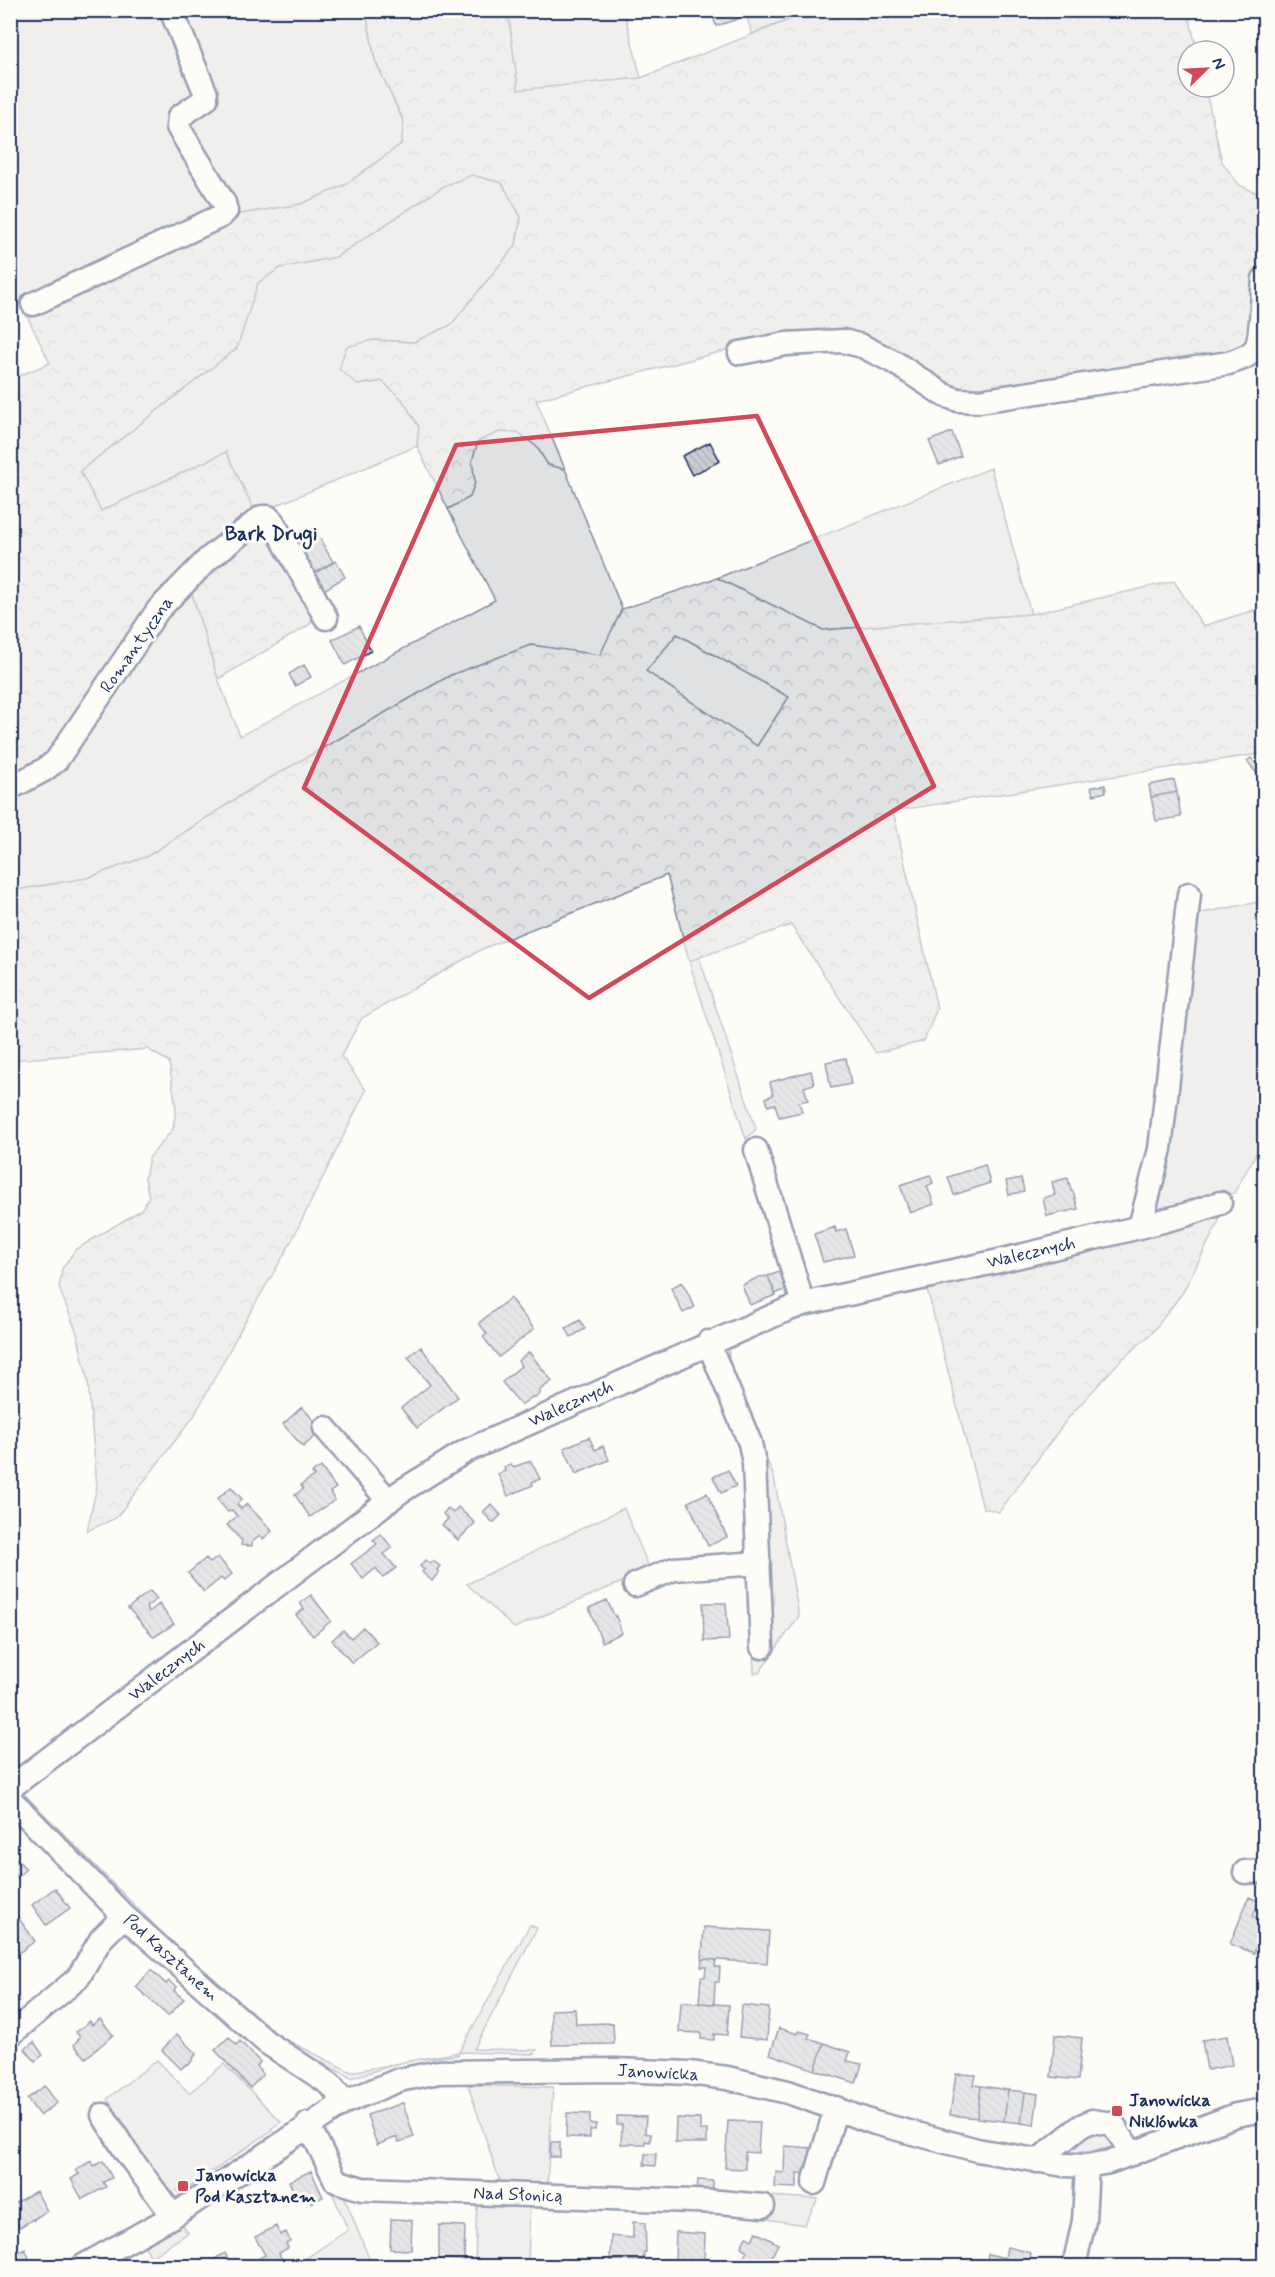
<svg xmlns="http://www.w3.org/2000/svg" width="1275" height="2277" viewBox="0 0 1275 2277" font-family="Mynerve,sans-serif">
	<defs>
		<pattern id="forest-crowns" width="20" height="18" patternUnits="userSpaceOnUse" patternTransform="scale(1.5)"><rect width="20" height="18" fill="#e0e1e3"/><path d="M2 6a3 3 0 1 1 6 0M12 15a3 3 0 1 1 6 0" fill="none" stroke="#c0c1c5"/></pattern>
		<pattern id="building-back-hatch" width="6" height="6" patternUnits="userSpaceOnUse" patternTransform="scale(1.5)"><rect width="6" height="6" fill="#c9ccd3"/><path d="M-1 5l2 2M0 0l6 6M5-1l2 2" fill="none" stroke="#acb0b8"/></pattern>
	</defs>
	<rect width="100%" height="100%" fill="#fdfcf7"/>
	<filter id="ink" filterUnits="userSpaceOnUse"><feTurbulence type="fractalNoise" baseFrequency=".0167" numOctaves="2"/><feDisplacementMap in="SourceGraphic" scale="12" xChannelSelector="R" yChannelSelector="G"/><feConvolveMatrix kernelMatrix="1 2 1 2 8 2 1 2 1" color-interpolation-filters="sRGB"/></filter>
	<g filter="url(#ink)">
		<path fill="#e0e1e3" stroke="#7e88a0" stroke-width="1.5" d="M745,10L812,11L752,34Z
			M10,11H165L202,95L173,118L220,205L217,214L22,307L10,291Z
			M211,11H366L375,60L404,123L401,144L345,185L301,204L235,215L181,121L214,99L181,21Z
			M508,11H624L641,78L518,90Z
			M472,175L502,183L521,217L516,245L451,325L414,342L372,340L358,385L382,381L402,399L419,427L417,446L256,514L226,452L101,511L80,471L237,348L257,283L280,268L336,257L444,186Z
			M518,431L537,447L548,465L565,469L622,609L601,656L531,645L451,675L251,789L148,856L87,878L11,891V794L189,584L218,679L240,736L495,600L448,509L470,497L475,482L472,461L478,441L499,432Z
			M991,468L1031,614L823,630L717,578Z
			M677,634L789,697L757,746L646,671Z
			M1264,901V1132L1257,1152L1234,1193L1147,1221L1192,915Z
			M699,957L756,1129L746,1139L689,961Z
			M806,1313L728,1343L730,1371L774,1477L799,1616L759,1673H754L753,1653L760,1461L721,1345Z
			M624,1508L650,1570L514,1628L467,1584Z
			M262,1609L23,1793L178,1949L281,2037L351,2072L459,2052L530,1925L537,1928L474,2049L537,2050L534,2054L459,2052L458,2055L407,2061L351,2078L323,2063L319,2069L216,1991L18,1797L19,1789Z
			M157,2060L189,2093L224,2064L281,2122L272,2128V2130L190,2187L187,2183L177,2190L180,2195L170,2201L117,2129L125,2124L107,2099Z
			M468,2085L553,2087L547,2187L501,2185Z
			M1106,2131L1113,2147L1088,2152H1067C1076,2137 1090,2133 1106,2131Z
			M311,2143L330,2177L337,2195L341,2194L338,2184L378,2197L344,2196L372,2266H308L305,2259L348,2230Z
			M767,2196L818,2199L804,2225L754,2217Z
			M477,2201L530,2203L528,2266H475Z
			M181,2222L188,2233L151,2257L144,2245Z"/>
		<path fill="url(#forest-crowns)" stroke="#7e88a0" stroke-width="1.5" fill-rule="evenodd" d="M366,11H508L518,90L641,78L812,11H1188L1197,51H1188V87H1205L1222,162L1239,185L1264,196V270L1245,353L965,395L898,355L739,347L536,400L565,469L548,465L537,447L518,432H499L478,441L472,461L475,482L470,497L448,509L417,446L419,427L402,399L382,381L358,385L339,369L346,347L372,340L414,342L451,325L516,245L521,217L502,183L472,175L444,186L336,257L280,268L258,283L237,348L80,471L101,511L226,452L256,514L205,555L52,758L11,782V379L50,363L27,316L235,215L301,204L345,185L401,144L404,122L375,60Z
			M263,525L317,613L309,625L218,679L189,584Z
			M717,578L823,630L1031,614L1174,581L1203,626L1264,607V753L893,811L937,1008L924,1041L876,1053L791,925L689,961L667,875L482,949L362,1018L341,1056L366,1090L288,1248L244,1323L194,1416L116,1518L87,1531L97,1486L88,1381L77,1333L59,1288L62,1269L75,1250L141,1210L149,1197L145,1178L149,1158L173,1129L176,1108L169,1062L148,1049L11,1060V891L87,878L148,856L251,789L451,675L531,645L600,655L622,609ZM677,634L789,697L757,746L646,671Z
			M1212,1212L1219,1218L1218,1223L1183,1292L1152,1333L1119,1362L1068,1418L999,1512L983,1508L925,1281Z"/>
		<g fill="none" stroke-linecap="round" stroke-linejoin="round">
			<path stroke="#76819c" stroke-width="5" d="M444,10L445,16"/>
		</g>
		<path fill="url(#building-back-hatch)" stroke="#1b2f5e" stroke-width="1.5" d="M711,10H735L738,19L716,26Z
			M952,432L961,456L939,465L929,441Z
			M710,442L720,461L692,475L682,456Z
			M315,530L333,562L315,573L296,540Z
			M336,561L345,577L324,590L315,573Z
			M359,626L371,651L345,665L332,640Z
			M304,665L311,677L295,686L289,674Z
			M1251,758L1263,771L1258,775L1247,761Z
			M1174,780L1177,792L1151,797L1149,785Z
			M1105,785L1106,792L1093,795L1091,787Z
			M1177,792L1181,817L1156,821L1151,797Z
			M846,1058L851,1084L831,1088L826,1062Z
			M811,1071L814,1084L804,1087L808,1100L799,1102L802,1112L779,1117L775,1104L768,1106L766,1098L773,1095L770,1082Z
			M985,1165L990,1183L954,1195L948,1177Z
			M930,1175L933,1183L927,1186L934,1204L910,1213L900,1185Z
			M1021,1178L1024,1191L1009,1195L1006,1181Z
			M1068,1178L1071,1191H1073L1078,1209L1047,1216L1043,1198L1055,1195L1052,1182Z
			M835,1227L836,1232L846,1229L854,1255L823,1262L814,1234Z
			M780,1272L787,1289L775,1294L768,1276Z
			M768,1276L776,1295L750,1305L742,1285L759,1277Z
			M682,1282L695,1307L683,1313L671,1288Z
			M510,1298L534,1329L499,1357L483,1337L487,1334L479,1323Z
			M580,1320L585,1329L571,1337L566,1328Z
			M421,1347L458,1397L417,1428L401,1408L430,1385L408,1357Z
			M529,1352L552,1381L540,1390V1394L535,1398L532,1397L521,1405L502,1382L521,1366L518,1361Z
			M302,1407L322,1430L303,1447L283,1424Z
			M589,1437L595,1450L603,1446L609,1460L576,1474L564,1448Z
			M531,1461L540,1479L532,1482L533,1485L508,1496L498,1474L505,1471L504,1467L511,1464L513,1467Z
			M321,1467L336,1488L330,1492L335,1500L310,1517L295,1495L303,1489L301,1485L314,1476L312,1473Z
			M728,1470L736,1486L721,1493L713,1477Z
			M231,1487L242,1499L237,1504L241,1509L247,1504L272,1531L263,1539L260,1536L252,1542V1546L241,1545L242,1541L227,1525L237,1516L232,1510L228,1512L217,1499Z
			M707,1493L727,1537L708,1546L688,1502Z
			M491,1504L501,1515L493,1523L483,1512Z
			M458,1507L475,1523L458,1540L442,1525L448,1519L443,1514L448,1508L453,1513Z
			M381,1534L392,1548L384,1554L396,1568L383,1578L376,1568L363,1579L351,1564L377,1544L373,1540Z
			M218,1557L232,1574L224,1581L221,1578L204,1592L188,1573L206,1558L210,1563Z
			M425,1560L430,1564L433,1561L440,1566L437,1570L439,1572L432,1581L422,1572L424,1570L420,1566Z
			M150,1591L157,1599L146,1607L149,1612L159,1604L174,1624L154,1637L128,1608Z
			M311,1595L331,1621L313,1636L296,1615L304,1609L300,1603Z
			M607,1600L615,1617L616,1616L622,1633L602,1642L589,1608Z
			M703,1603H726L729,1640L704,1641Z
			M363,1627L377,1642L352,1663L332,1640L343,1630L351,1638Z
			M16,1858L26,1869L17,1877L14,1874L12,1876L15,1879L10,1884V1859L13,1862Z
			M55,1888L70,1908L46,1925L32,1905Z
			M1249,1897L1259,1901L1253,1916L1264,1922L1254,1953L1230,1944Z
			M17,1916L35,1941L20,1952L16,1947L10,1951V1921Z
			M704,1927L769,1931L767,1963L702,1959Z
			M702,1959L716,1960L715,1967H720L719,1982H715L714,2004L699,2003L701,1977H705L706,1967H701Z
			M151,1970L166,1984L169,1981L177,1987L174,1991L184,1999L168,2016L136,1987Z
			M681,2002L729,2005L727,2035L714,2034V2040L701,2039V2033L679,2032Z
			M742,2005L769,2008L767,2040L739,2037Z
			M575,2009L576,2024L613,2023L614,2044L552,2045L551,2010Z
			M100,2019L113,2035L86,2058L74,2045L80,2037L76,2032L90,2021L92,2025Z
			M779,2028L798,2034L799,2031L810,2034L808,2038L824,2043L815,2070L770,2054Z
			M177,2034L196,2054L189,2065H185L181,2069L162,2050Z
			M1055,2035L1082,2038L1078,2080L1051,2077Z
			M1227,2036L1232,2065L1207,2070L1202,2040Z
			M229,2037L236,2045L240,2041L260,2062L257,2066L263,2075L250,2088L215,2050Z
			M34,2042L43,2055L35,2061L25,2049Z
			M824,2043L850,2052L847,2061L862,2064L856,2083L815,2070Z
			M956,2074L976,2075L974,2085L981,2086L977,2118L950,2115Z
			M45,2086L57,2103L40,2116L27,2099Z
			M981,2086L1008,2090L1004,2121L977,2118Z
			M1008,2090L1025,2092L1021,2123L1004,2121Z
			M1025,2092L1038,2094L1034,2125L1021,2123Z
			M403,2103L414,2137L399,2142L397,2137L377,2145L367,2115Z
			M567,2113L590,2114V2124H596L595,2130H590V2138L566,2137Z
			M617,2116L646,2117L645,2133L651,2134L650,2142L645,2141V2144H621L622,2125H617Z
			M676,2118L700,2119V2130H707V2143H675Z
			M728,2121L760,2122L758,2153L745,2152V2169L725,2168Z
			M551,2142H560V2157H550Z
			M785,2146L813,2148L812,2174L797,2173V2188L775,2187L776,2172L784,2173Z
			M645,2154H656L655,2166L644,2165Z
			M91,2161L94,2166L103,2161L112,2178L103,2182L106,2187L82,2199L71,2179L79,2174L76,2170Z
			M311,2171L323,2197L311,2203L308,2197L298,2201L289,2181Z
			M698,2180L713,2181V2190L697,2189Z
			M36,2191L47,2211L34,2219V2221L33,2219L20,2227L10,2211V2206Z
			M391,2219L412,2220L411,2250L390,2249Z
			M633,2222L645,2223L646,2252H644L643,2261L610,2260L611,2236L633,2238Z
			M439,2225L465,2226L464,2260L439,2259Z
			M276,2226L280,2235L286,2232L290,2241L286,2243L288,2248L279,2253L284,2264L279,2266H262L258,2259L265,2255L255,2237Z
			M676,2232L705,2234L704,2262L675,2260Z
			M756,2232L778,2244L767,2266H739L747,2251L741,2247L746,2237L752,2240Z
			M1007,2247L1031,2253L1029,2266L1012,2265V2266H986L988,2254L1005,2258Z
			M25,2249L29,2258L16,2264L12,2255Z
			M225,2253L230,2262L236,2259L240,2266H207L206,2264Z"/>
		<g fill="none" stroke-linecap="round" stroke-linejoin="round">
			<defs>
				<path id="minor" d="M33,304L221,216L226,211L224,203L178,127L179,117L206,99V94L171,10
					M740,353L786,344L843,341L862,346L894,362L944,395L958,400L979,401L1229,363C1237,360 1248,357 1254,350C1262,342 1262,293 1264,279
					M10,788L44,770L56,761L158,610L208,559L262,517H268L273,522L326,618
					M756,1150L803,1304
					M1140,1227L1160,1149L1189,894
					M708,1342L750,1443L754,1463L762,1647
					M325,1428L389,1501
					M635,1585L674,1569L759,1563
					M10,1788L400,1492L466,1451L784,1311L803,1304L999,1261L1140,1227L1185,1215L1220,1203
					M10,1799L124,1916L266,2042L330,2084L345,2102
					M1245,1872L1264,1871
					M10,2035L78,1978L101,1939L124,1916
					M103,2115L126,2152L173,2216
					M308,2124L336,2181L362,2189L720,2202L763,2206
					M1037,2161L1081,2126L1092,2121L1113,2124L1132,2154
					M814,2183L836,2108
					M83,2266L173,2216L345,2102L399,2080L439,2072L616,2070L689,2073L727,2078L788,2092L875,2123L977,2150L1064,2165L1087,2166L1109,2162L1236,2115L1264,2110
					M1074,2266L1084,2221L1087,2166"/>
			</defs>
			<use href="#minor" stroke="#1b2f5e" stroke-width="27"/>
			<use href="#minor" stroke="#fdfcf7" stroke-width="22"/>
		</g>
	</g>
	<path d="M0 0H1275V2277H0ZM757,416L934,786L589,998L304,788L456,445Z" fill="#fdfcf7" fill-opacity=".55" fill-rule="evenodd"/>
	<path fill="none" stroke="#d1495b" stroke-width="4.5" stroke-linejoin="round" d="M757,416L934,786L589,998L304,788L456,445Z"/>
	<g fill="#d1495b" stroke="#fdfcf7" stroke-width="2">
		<rect x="1111" y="2105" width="12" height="12" rx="3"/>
		<rect x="177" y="2180" width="12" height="12" rx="3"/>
	</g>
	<g text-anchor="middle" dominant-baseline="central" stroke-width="6" stroke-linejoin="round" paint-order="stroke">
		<g font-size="18" fill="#1b2f5e" stroke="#fdfcf7">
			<text transform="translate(137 645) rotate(-55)">Romantyczna</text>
			<text transform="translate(1031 1253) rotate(-13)">Walecznych</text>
			<text transform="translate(571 1404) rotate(-24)">Walecznych</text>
			<text transform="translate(167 1670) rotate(-37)">Walecznych</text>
			<text transform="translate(171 1958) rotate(42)">Pod Kasztanem</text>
			<text transform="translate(658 2073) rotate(3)">Janowicka</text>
			<text transform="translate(518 2195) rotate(2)">Nad Słonicą</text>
		</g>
		<g font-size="18" font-weight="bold" fill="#1b2f5e" stroke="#fdfcf7" text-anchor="start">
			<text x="1129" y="2101">Janowicka<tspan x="1129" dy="21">Niklówka</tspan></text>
			<text x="195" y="2176">Janowicka<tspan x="195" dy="21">Pod Kasztanem</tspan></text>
		</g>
		<g font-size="20" font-weight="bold" fill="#1b2f5e" stroke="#fdfcf7">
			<text x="271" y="534">Bark Drugi</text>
		</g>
	</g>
	<rect width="1275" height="2277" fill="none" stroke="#fdfcf7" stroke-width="36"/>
	<rect x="18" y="18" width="1239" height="2241" fill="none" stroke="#1b2f5e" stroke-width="2" filter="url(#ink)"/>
	<g transform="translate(1206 69) rotate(66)"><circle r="28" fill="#fdfcf7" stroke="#a3aaba" stroke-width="1.5"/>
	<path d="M0-4.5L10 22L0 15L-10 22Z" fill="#d1495b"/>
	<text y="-9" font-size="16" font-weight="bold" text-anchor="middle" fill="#1b2f5e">N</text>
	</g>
</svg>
